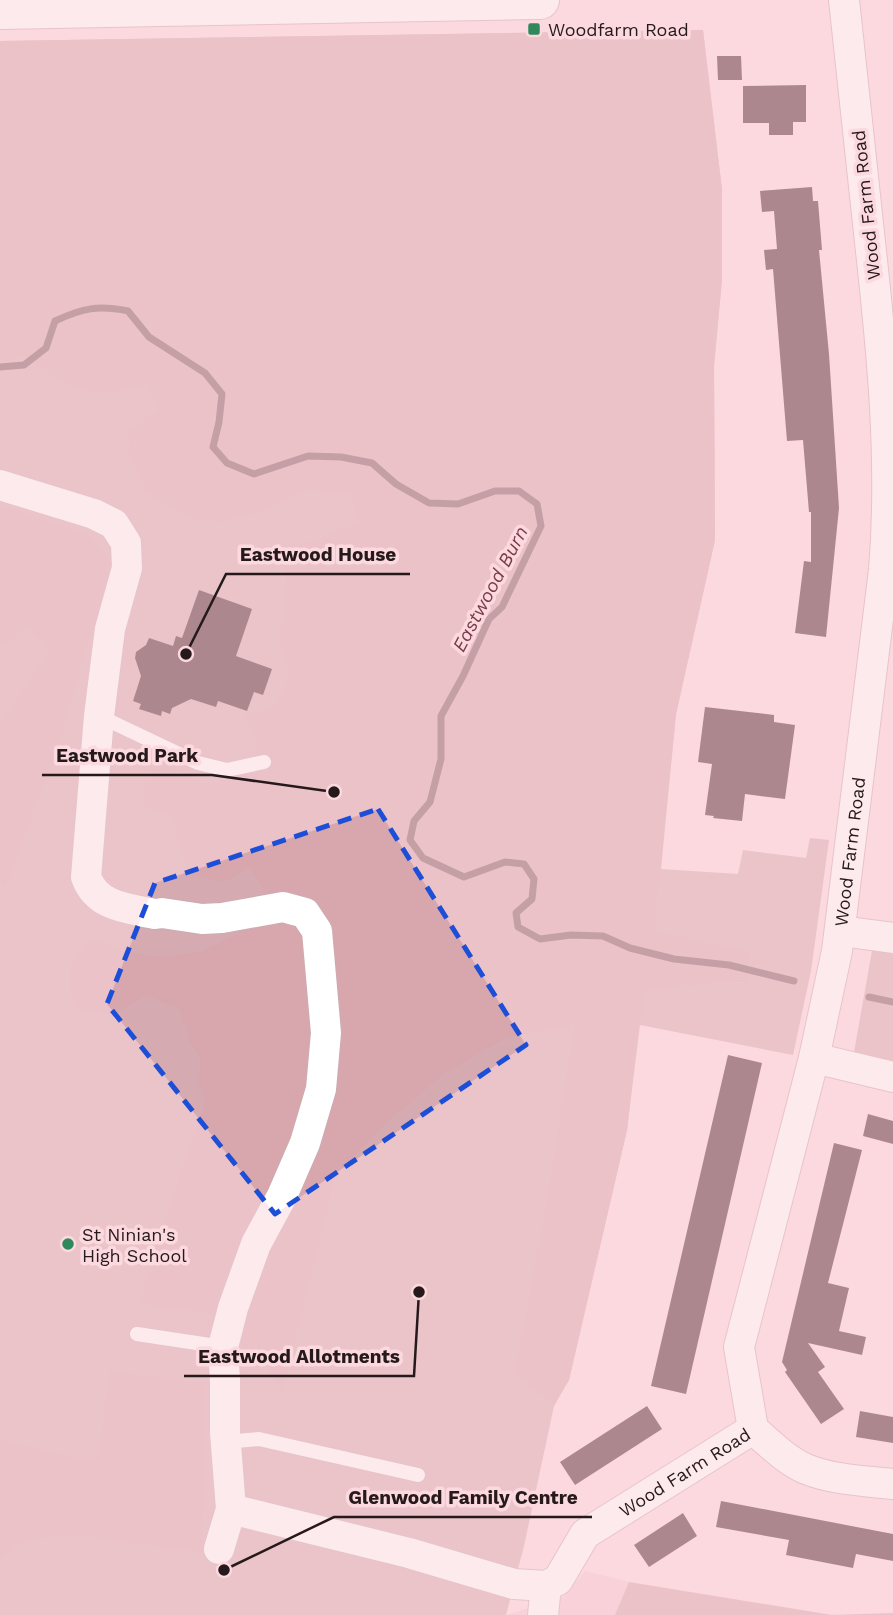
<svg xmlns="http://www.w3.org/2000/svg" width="893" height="1615" viewBox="0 0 893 1615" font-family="'Work Sans',sans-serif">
	<rect width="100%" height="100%" fill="#fcd9de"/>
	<path fill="#f4cad0" d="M585,1571L629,1582L684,1615H507L563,1597Z"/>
	<path fill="#d5aab0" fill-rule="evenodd" d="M703,30L722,190V279L714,366L715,540L676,714L661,869L738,874L743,850L806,858L810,838L829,840L811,971L793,1055L640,1025L627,1130L569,1380L554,1406L524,1546L506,1615H0V41ZM749,952L746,982L647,987Z
		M873,945L893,948V1066L853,1058Z"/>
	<path fill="#d8a7ae" d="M703,30L722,190V279L714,366L715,540L676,714L654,931L750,952L747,982L647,988L638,1032L627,1130L569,1380L554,1405L515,1374L545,1210L575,1024L508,1037L445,1073L387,1122L335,1175L283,1392L255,1349L234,1347L241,1317L139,1304L193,1134L200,1122L205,1101L198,1080L201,1060L190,1043L179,1009L146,995L113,1015L76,1010C65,973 68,967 92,937L121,951L163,957L202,952L241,932L271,905L250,867L224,882L188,875L172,817L143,805L146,770L172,766L210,785L244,775L258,745L245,716L275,706L290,677L278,640L286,603L285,570L292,548L358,523L350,494L309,489L271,508L221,522L186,517L147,493L130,457L129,432L159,409L146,385L103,393L63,384L29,357L0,361V41Z
		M0,505L85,533L112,560L64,728L5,889L0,881V720L13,706L50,649L29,626L0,648Z
		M109,1371L205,1384L202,1552L68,1534L17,1543L0,1561V1439L84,1460L99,1458Z
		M629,1582L832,1615L893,1613V1615H615Z"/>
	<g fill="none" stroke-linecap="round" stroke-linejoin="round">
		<path stroke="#805c62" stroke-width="7" d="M0,367L24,365L46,348L55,321C83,308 98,305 128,311L149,337L205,373L222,394L219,422L213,447L227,463L254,474L308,456L341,457L372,463L396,484L429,503L458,504L495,491H519L537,504L541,526L502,607L489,619L463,676L441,716V759L430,802L414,821L410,840L423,858L464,877L505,862L524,864L534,879L532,899L516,913L518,927L540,939L571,935L603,936L630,948L674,959L729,965L794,981
			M869,997L893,1002"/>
	</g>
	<path fill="#4d272e" d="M717,56H741L742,80H718Z
		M806,85V122H793V135H769V123H743V86Z
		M812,187L813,201H818L822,250H819L829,354L839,508L826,637L795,633L804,561L811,562V512H809L803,440L787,441L773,269L766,270L764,250L777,249L774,211L762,212L760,191Z
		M199,590L252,609L236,656L272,669L263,695L254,692L247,711L218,701L216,707L191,699L172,708L170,714L162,711L161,716L139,709L141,704L133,701L141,676L135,658L136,652L146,645L149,638L173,646L176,636L182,638Z
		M705,707L774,715V722L795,725L785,799L745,794L742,821L713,818L714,816L705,815L712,764L698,762Z
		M728,1055L762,1063L686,1394L651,1386Z
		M868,1114L893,1121V1144L863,1136Z
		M834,1143L862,1150L828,1283L849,1288L839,1331L866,1337L862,1355L808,1343L825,1367L818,1372L844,1409L821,1424L785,1372L787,1370L782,1362Z
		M647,1406L662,1429L575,1485L560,1462Z
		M860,1411L893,1417V1443L856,1437Z
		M721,1501L893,1534V1561L856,1554L853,1568L786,1555L789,1540L716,1527Z
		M683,1513L697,1536L649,1567L634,1545Z"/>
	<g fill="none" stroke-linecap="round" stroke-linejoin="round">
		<defs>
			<path id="lane" d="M99,716L198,763L227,770L264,762
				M137,1334L223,1347
				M226,1442L259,1439L418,1475"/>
			<g id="street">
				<path d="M0,485L94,514L114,524L126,543L127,568L110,629L99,716L86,877C97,907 127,908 155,914L162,913L202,919L222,918L283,907L305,913L317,931L326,1033L321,1089L305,1143L282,1196L256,1244L233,1308L223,1347L225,1381V1432L231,1509L219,1549"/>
				<path d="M841,931L893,938"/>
				<path d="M814,1058L893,1077"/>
				<path d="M753,1429C769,1443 787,1461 806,1469C833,1480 865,1481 893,1484"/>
				<path id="s1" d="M231,1509L409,1553L514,1584L546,1586L558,1580L585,1534L753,1429L739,1347L814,1058L837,951L884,570C893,460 882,351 870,242C861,162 853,81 844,0"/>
				<path d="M543,1615L546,1586"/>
			</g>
			<path id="primary" d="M0,10L540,0"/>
		</defs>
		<use href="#lane" stroke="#cdacb1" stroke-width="16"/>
		<use href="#street" stroke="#cdacb1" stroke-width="32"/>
		<use href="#primary" stroke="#cdacb1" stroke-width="40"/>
		<use href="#lane" stroke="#fff" stroke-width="14"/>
		<use href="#street" stroke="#fff" stroke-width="30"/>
		<use href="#primary" stroke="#fff" stroke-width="38"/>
	</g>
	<path d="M0 0H893V1615H0ZM378,809L526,1045L275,1214L107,1004L155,883Z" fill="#fcd9de" fill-opacity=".55" fill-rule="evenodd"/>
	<path fill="none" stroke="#1d4ed8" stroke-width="5" stroke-dasharray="14 9" stroke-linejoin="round" d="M378,809L526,1045L275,1214L107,1004L155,883Z"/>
	<g fill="#30885d" stroke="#fcd9de" stroke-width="2.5">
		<rect x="527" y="22" width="14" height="14" rx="3.5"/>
		<circle cx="68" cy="1244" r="7"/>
	</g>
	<g text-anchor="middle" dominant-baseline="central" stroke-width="7" stroke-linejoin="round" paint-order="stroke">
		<g font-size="18" fill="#25191b" stroke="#fcd9de" text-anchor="start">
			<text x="548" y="29">Woodfarm Road</text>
			<text x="82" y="1234">St Ninian's<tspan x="82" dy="21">High School</tspan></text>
		</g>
		<g font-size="18" fill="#25191b" stroke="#fcd9de">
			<text transform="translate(866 205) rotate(-96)">Wood Farm Road</text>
			<text stroke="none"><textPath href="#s1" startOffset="1181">Wood Farm Road</textPath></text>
			<text stroke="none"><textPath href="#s1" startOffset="509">Wood Farm Road</textPath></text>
		</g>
		<g font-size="19" font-style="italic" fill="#7a3b48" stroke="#fcd9de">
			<text transform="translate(490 589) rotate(-62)">Eastwood Burn</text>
		</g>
	</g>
	<path fill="none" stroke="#25191b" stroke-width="2.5" d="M186 654L226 574H410M334 792L212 775H42M419 1292L414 1376H184M224 1570L334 1517H592"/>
	<g fill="#25191b" stroke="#fcd9de" stroke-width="2.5">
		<circle cx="186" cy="654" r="7"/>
		<circle cx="334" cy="792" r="7"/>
		<circle cx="419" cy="1292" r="7"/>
		<circle cx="224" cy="1570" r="7"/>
	</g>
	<g font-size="19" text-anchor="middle" font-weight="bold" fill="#25191b" stroke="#fcd9de" stroke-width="7" stroke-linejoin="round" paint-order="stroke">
		<text x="318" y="561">Eastwood House</text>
		<text x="127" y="762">Eastwood Park</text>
		<text x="299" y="1363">Eastwood Allotments</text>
		<text x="463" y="1504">Glenwood Family Centre</text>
	</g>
</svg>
